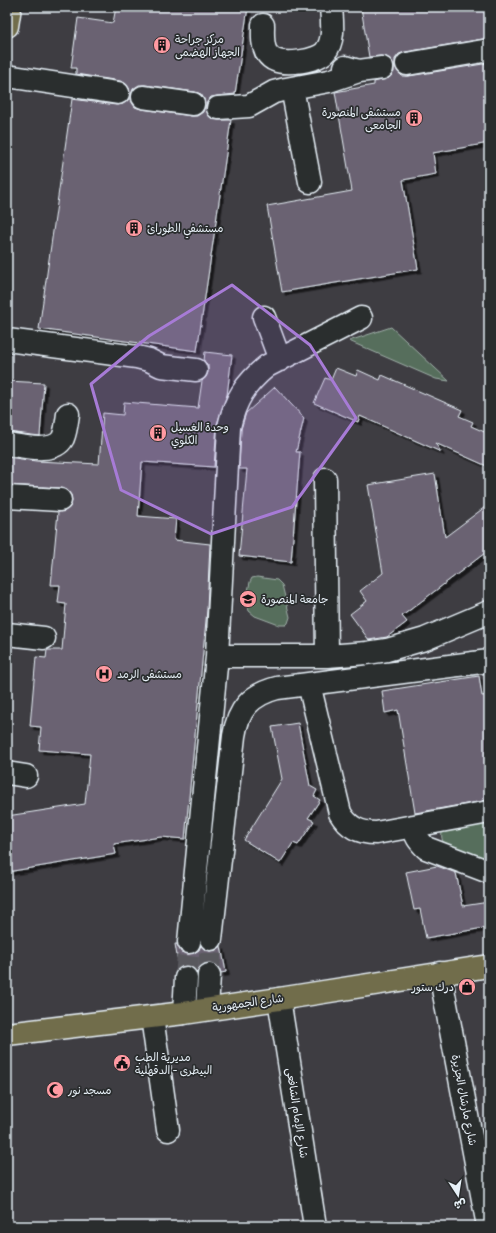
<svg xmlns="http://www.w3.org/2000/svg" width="496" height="1233" viewBox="0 0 496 1233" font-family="Pangolin,'Playpen Sans Arabic',sans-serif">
	<defs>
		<filter id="shadow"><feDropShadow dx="3.5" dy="3.5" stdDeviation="0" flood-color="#0009"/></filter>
	</defs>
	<rect width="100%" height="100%" fill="#3e3d42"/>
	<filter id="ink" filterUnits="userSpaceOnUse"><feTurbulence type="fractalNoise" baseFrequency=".025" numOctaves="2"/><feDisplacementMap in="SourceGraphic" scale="8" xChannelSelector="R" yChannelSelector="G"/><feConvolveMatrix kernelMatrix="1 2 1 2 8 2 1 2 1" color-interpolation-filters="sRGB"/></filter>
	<g filter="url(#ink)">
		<path fill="#576e5b" stroke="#a0b0aa" d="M391,327L449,381L436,379L349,341Z
			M257,577L277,580L282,585L290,617L288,623L286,625H279L255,616L249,611L246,600L250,582L252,578Z
			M489,820V861L445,845C441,839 441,835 443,829Z"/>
		<path fill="#6b6272" stroke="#e8f1f8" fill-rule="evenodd" filter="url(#shadow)" d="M116,7H248L235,94L217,96L211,97L207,102L206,108L208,115L213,119L219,120H231L197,351L39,329L72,99L116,105L123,104L128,100L130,95L129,88L125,83L120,81L76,74V68H71L78,18L113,23ZM139,85H145L195,92L201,94L204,99L205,106L203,112L197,116H192L141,109L135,107L131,101V96L133,89Z
			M361,7H489V38L405,52L399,54L395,59V66L398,72L402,76H409L489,63V143L433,153L436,174L403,180L418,269L282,292L267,206L352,191L335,92L374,85V82L389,78L394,72V66L392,61L387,57L380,56L369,57Z
			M205,352L232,355L227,395L217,424L214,467L142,462L138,516L176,519L174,540L210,544L207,610L185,839L161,837L114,844L116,854L7,872V816L85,804L90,754L39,750L41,727L30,726L36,657L46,658L47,650H62L66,604L58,603L60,585H51L58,512L65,511L70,507L72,501L71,495L67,490L61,488L7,485V457L36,461L99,464L103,413L123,415L124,402L198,408L202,381L206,377L208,372V365L204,361Z
			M336,368L356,376L358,370L380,380L382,375L462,410L459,416L473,422L471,426L489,434V467L435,443L441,452L360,416L358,422L314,403L325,378L331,380Z
			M7,381L44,383L40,436L7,432Z
			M275,387L304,418L296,452H300L291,562L239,556L247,469H239L241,429L246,413Z
			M435,474L445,537L489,504V550L402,616L407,622L387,637L369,640L350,614L367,601L360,591L383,573L368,485Z
			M479,676L482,696L489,695V800L415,813L398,710L385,713L382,691Z
			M298,723L310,786L317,790L314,796L320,800L308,818L314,821L298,845L293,843L280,863L244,840L282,779L272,727Z
			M437,866L456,873L463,906L489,902V927L426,938L420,909L414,910L406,872Z
			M175,944H177L181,952L188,954L194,953L199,950L201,945L204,949L210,951L216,950L221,946L226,972L221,973L220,969L216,965L210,963L203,964L199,968L197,972L193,968L187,966L179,968Z"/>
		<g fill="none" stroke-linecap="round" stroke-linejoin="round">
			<path stroke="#58585d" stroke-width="22" stroke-dasharray="22 11" stroke-linecap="butt" d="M209,975L211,939
				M186,978L189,942"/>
			<defs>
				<path id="minor" d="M263,25C263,34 262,44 266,52C268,55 272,59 275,60C286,65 317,61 325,52C335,41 332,21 331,7
					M407,64L489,50
					M345,67L359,71L382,68
					M7,76L118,93
					M292,88L310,182
					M143,97L193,104
					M218,108L249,106L274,92L286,89L329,81L359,71
					M264,317L280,360
					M7,340L137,357L149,360L161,366L196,370
					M7,444C22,446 54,455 63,438C66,431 67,421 68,414
					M325,479L327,656
					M7,497L60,500
					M7,634L44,638
					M217,656H327L367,653L387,650L425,639L489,612
					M309,684L340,813C348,827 359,833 376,833L489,812
					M7,773L26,776
					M413,826C415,836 419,841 426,848L489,872
					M211,939L234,736C238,710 250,695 277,688L489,661
					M189,942L217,656L229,427C235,400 245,384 267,366L361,318
					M440,973L488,1226
					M279,999L315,1226
					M207,1009L209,975
					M184,1013L186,978
					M152,1017L168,1130"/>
				<path id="major" d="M7,26L10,7
					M7,1034L184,1013L279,999L489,966"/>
			</defs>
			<use href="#minor" stroke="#e8f1f8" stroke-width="25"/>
			<use href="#major" stroke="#e8f1f8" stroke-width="25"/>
			<use href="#minor" stroke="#2a2d2e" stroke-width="22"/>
			<use href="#major" stroke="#716d4b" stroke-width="22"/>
		</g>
	</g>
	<path fill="#a77bd6" fill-opacity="0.2" stroke="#a77bd6" stroke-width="3" stroke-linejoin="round" d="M232,285L310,345L356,418L292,507L211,534L121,490L91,384L149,336Z"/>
	<defs>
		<symbol id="building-disc" viewBox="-11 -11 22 22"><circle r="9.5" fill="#ff9aa2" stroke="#2a2d2e"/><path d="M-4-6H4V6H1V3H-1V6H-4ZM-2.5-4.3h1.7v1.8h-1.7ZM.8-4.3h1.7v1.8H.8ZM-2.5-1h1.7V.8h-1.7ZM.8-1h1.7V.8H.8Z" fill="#111"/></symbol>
		<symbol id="university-disc" viewBox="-11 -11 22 22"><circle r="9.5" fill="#ff9aa2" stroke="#2a2d2e"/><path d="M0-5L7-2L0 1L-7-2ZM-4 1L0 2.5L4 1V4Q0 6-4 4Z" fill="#111"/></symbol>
		<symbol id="hospital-disc" viewBox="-11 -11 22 22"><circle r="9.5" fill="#ff9aa2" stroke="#2a2d2e"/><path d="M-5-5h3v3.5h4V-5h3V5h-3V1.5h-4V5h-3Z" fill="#111"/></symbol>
		<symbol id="shop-disc" viewBox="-11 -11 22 22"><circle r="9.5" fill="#ff9aa2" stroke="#2a2d2e"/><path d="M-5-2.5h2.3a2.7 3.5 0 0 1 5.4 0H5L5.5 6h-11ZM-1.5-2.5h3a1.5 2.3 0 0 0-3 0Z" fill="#111"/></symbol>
		<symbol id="civic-disc" viewBox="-11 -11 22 22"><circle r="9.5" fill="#ff9aa2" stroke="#2a2d2e"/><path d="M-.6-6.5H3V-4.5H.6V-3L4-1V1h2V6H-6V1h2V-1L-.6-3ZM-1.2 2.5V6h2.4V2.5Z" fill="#111"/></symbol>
		<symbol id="mosque-disc" viewBox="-11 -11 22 22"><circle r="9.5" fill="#ff9aa2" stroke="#2a2d2e"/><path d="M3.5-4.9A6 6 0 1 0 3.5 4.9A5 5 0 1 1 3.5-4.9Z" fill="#111"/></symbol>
	</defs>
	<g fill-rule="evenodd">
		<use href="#building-disc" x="152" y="35" width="20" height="20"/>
		<use href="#building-disc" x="404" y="108" width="20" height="20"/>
		<use href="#building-disc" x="124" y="218" width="20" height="20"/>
		<use href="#building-disc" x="148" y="423" width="20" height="20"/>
		<use href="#university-disc" x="238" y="589" width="20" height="20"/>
		<use href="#hospital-disc" x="94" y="664" width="20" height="20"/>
		<use href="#shop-disc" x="457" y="977" width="20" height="20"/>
		<use href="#civic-disc" x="112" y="1053" width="20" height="20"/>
		<use href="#mosque-disc" x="45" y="1080" width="20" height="20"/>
	</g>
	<g text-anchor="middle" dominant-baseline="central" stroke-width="3.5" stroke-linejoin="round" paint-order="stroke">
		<g font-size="11" fill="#e8f1f8" stroke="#2a2d2e" text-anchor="start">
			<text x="175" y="39">مركز جراحة<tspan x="175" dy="13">الجهاز الهضمى</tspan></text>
			<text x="401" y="112" text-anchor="end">مستشفى المنصورة<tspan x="401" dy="13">الجامعى</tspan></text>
			<text x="147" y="228">مستشفي الطورائ</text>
			<text x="171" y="427">وحدة الغسيل<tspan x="171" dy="13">الكلوي</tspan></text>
			<text x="261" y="599">جامعة المنصورة</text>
			<text x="117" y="674">مستشفى الرمد</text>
			<text x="454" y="987" text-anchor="end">درك ستور</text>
			<text x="135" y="1057">مديرية الطب<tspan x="135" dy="13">البيطرى - الدقهلية</tspan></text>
			<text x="68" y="1090">مسجد نور</text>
		</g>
		<g font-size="11" fill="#e8f1f8" stroke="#2a2d2e">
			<text transform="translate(248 1003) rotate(-8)">شارع الجمهورية</text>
			<text transform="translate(464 1100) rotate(79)">شارع مارشال الجزيرة</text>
			<text transform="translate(297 1113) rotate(81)">شارع الإمام الشافعى</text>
		</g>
	</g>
	<rect width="496" height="1233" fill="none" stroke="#2a2d2e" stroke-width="24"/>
	<rect x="12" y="12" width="472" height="1209" fill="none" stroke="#e8f1f8" stroke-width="1.5" filter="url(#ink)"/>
	<g transform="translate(458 1195) rotate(168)" stroke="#2a2d2e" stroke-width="3" paint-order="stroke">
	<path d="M0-3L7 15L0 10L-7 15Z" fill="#e8f1f8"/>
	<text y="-6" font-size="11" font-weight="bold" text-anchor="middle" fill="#e8f1f8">ش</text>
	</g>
</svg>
